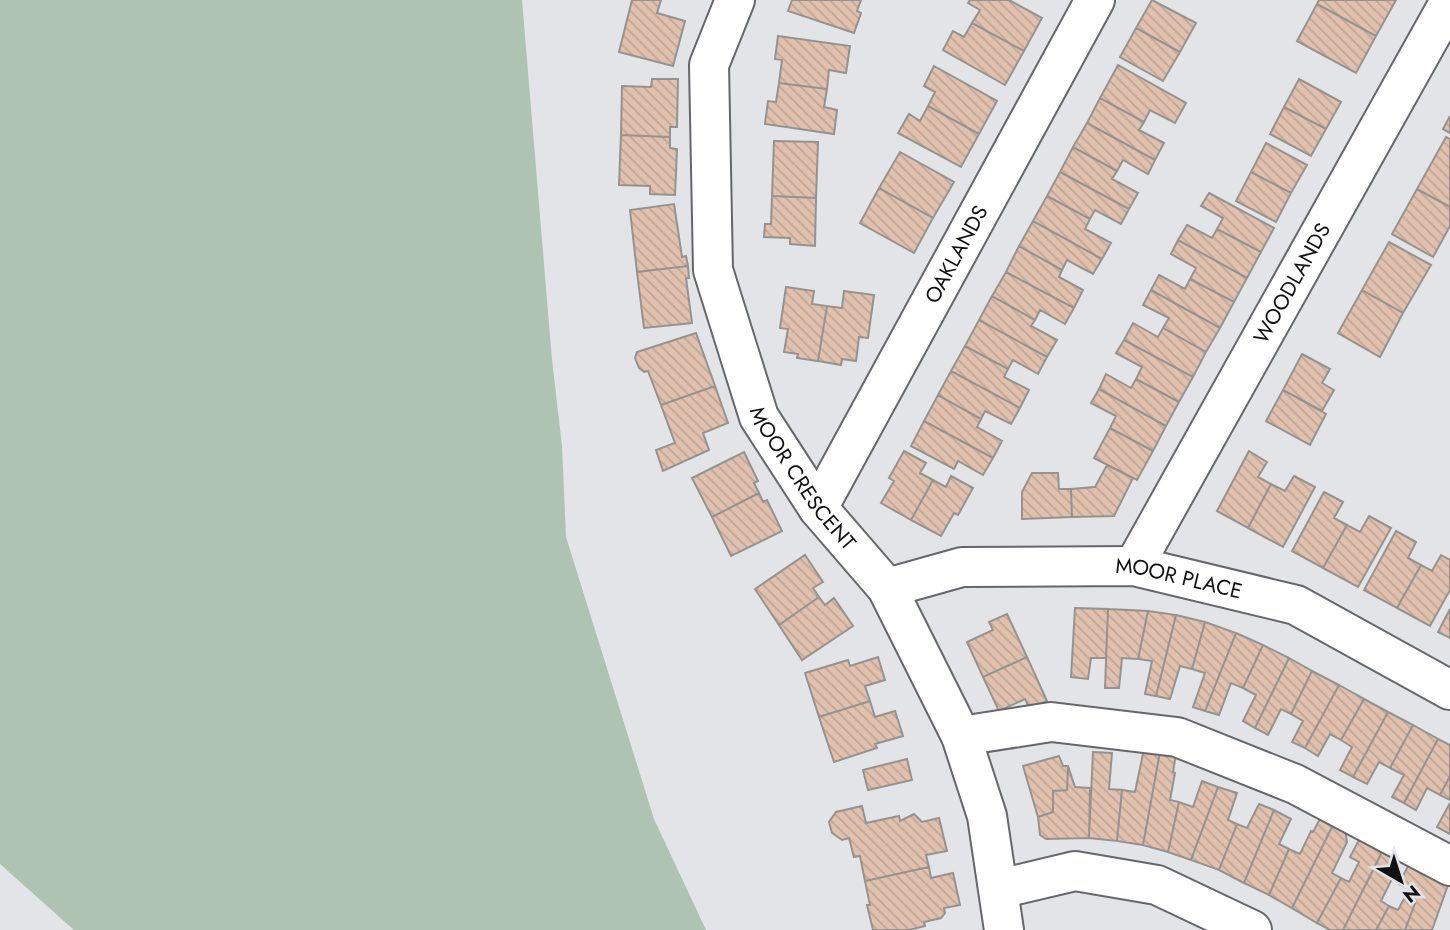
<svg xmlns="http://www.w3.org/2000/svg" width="1450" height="930" viewBox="0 0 1450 930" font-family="Jost,sans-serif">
	<defs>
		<pattern id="building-back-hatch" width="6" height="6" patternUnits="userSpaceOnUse" patternTransform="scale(1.75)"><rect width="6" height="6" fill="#e1c1ae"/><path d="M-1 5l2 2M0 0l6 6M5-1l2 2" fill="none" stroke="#c0a595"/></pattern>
	</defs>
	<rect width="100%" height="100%" fill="#e2e4e8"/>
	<path fill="#afc3b2" d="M0,0H522L552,360L562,446L566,537L654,819L706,930H74L0,864Z"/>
	<path fill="url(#building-back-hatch)" stroke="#969290" stroke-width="2" d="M632,0H661L657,13L685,21L673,66L619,52Z
		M792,0H861L857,11L861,13L854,33L788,11Z
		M970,0H1009L1042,18L1024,51L972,23L980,10L968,3Z
		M1152,0L1196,23L1180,52L1136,28Z
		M1319,0H1396L1376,36L1317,4Z
		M1317,4L1376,36L1356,73L1297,41Z
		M972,23L1024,51L1005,85L943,50L953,31L964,37Z
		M1136,28L1180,52L1163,81L1120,57Z
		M778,36L850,46L846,73L829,70L827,89L779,83L782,60L775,59Z
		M1118,65L1186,103L1175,123L1150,110L1144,122L1100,98Z
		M934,66L997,101L979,134L928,106L935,92L924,86Z
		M652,79H678L677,127H670V137L621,135L622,86L651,87Z
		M1299,79L1341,102L1326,129L1284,107Z
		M779,83L827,89L824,107L837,110L834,134L765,124L768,101L776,102Z
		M1100,98L1144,122L1139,130L1164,143L1155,160L1087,123Z
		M928,106L979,134L961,167L898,133L909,114L920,121Z
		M1284,107L1326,129L1311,156L1270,134Z
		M1450,116V133L1443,129Z
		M1087,123L1155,160L1148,174L1123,160L1117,171L1073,147Z
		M621,135L670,137V148L677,149L675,195L650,194V186L619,185Z
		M1446,137L1450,139V207L1417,189Z
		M774,141L818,142L816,198L772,196Z
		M1266,143L1307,165L1291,193L1251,172Z
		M1073,147L1117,171L1112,179L1138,193L1129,209L1060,172Z
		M900,152L954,182L933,218L879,188Z
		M1060,172L1129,209L1121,224L1095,210L1090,219L1047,196Z
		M1251,172L1291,193L1276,222L1236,201Z
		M879,188L933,218L914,253L860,223Z
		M1417,189L1450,207V226L1433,257L1392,234Z
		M1209,193L1274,228L1261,252L1217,229L1223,218L1201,206Z
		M772,196L816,198L815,246L790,244V238L764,237L765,224H771Z
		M1047,196L1090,219L1085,229L1111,243L1102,259L1033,221Z
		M674,204L682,257L686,256L688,266L637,272L630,210Z
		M1033,221L1102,259L1093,274L1067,260L1062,270L1019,246Z
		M1187,225L1212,238L1217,229L1261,252L1247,278L1178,240Z
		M1178,240L1247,278L1234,302L1190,279L1196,268L1171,254Z
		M1389,242L1431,265L1403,313L1362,290Z
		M1019,246L1062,270L1059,277L1083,290L1074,308L1006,272Z
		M688,266L689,278H686L692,323L644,328L637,272Z
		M1006,272L1074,308L1065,324L1040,310L1035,320L992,296Z
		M1159,275L1185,289L1190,279L1234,302L1220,328L1151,290Z
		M786,287L814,291L812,304L827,306L818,361L797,358L798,354L784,352L788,329L780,328Z
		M1151,290L1220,328L1206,352L1163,328L1169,318L1143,305Z
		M1362,290L1403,313L1380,357L1338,333Z
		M844,291L874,295L868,338L859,337L856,361L842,359L841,365L818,361L827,306L842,308Z
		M992,296L1035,320L1031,326L1057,340L1047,357L979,320Z
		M979,320L1047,357L1038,374L1013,360L1008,369L965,346Z
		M1133,323L1158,337L1163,328L1206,352L1193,377L1124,340Z
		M696,333L715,386L661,405L648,371L644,372L639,368L635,358L637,352Z
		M1124,340L1193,377L1179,402L1136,379L1142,367L1116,353Z
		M965,346L1008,369L1004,377L1029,390L1020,408L951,371Z
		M1302,354L1330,369L1322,383L1334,390L1322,411L1283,390Z
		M951,371L1020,408L1011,424L985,411L981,419L938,395Z
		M1106,374L1131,388L1136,379L1179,402L1166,426L1099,389Z
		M715,386L728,423L703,433L709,450L663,471L656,450L675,443L661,405Z
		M1099,389L1166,426L1153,451L1110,428L1116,416L1091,403Z
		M1283,390L1326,414L1310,445L1266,421Z
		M938,395L981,419L977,427L1002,441L993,458L924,421Z
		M924,421L993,458L983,475L958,461L954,469L911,446Z
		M1110,428L1153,451L1137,480L1094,458Z
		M904,451L926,463L920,473L933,480L911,520L881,503L894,481L889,478Z
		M1249,451L1267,462L1258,477L1271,484L1248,528L1217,511Z
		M744,452L758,481L754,483L759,493L712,517L692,478Z
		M1107,465L1133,478L1114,516L1072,517L1071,489L1095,487Z
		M1032,473H1058L1059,489H1071L1072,517L1022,519V492Z
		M951,476L973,488L958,515L954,513L941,536L911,520L933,480L946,487Z
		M1294,476L1315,487L1283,547L1248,528L1271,484L1285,491Z
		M1324,492L1343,502L1334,518L1347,525L1323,568L1292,551Z
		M759,493L763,502L767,500L782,531L731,556L712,517Z
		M1369,516L1391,528L1358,587L1323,568L1347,525L1360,532Z
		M1396,531L1416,542L1408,558L1421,565L1397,608L1364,590Z
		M805,555L823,582L813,588L819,597L779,625L755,589Z
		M1441,555L1450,560V590L1430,626L1397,608L1421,565L1432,571Z
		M819,597L825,605L834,598L853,626L802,660L779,625Z
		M1075,608L1108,609L1106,658H1091L1088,679L1071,677Z
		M1108,609L1148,611L1138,659L1122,658L1119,688H1105Z
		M1450,609V638L1438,632Z
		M1148,611L1176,615L1156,696L1145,694L1152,661L1138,659Z
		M1007,614L1027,657L983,677L967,642L993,630L989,622Z
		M1176,615L1205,622L1192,669L1180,666L1170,699L1156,696Z
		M1205,622L1236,633L1205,711L1193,707L1205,673L1192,669Z
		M1236,633L1263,645L1243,688L1231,683L1219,715L1205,711Z
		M1263,645L1289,658L1255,728L1243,721L1256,695L1243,688Z
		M878,657L885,680L865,686L870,701L819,717L805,673L848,660L850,666Z
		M1027,657L1047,701L1030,709L1025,699L999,711L983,677Z
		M1289,658L1312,671L1291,714L1281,709L1268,735L1255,728Z
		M1312,671L1339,685L1305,748L1292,742L1303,721L1291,714Z
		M1339,685L1364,699L1341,740L1330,734L1318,756L1305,748Z
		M1364,699L1388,712L1353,777L1340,770L1352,747L1341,740Z
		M870,701L875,717L895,711L903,736L875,744L877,748L834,762L819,717Z
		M1388,712L1413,725L1390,768L1379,762L1367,784L1353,777Z
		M1413,725L1438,739L1404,803L1392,797L1404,775L1390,768Z
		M1438,739L1450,745V776L1440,795L1427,788L1416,810L1404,803Z
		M1144,749L1160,752L1143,845L1117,841L1122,790L1135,792Z
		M1093,752L1112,753L1109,789L1122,790L1117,841L1089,838Z
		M1160,752L1176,754L1173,772L1175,773L1170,800L1179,802L1168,852L1143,845Z
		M1059,756L1063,766H1068L1067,790L1053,791V812L1038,817L1023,766Z
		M907,759L912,780L868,790L863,770Z
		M1068,766L1075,787L1090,788L1089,838L1046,839L1040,835L1038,817L1053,812V791L1067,790Z
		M1450,776V800L1440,795Z
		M1202,781L1218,787L1191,860L1168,852L1179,802L1193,807Z
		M1218,787L1237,793L1228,820L1237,824L1219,870L1191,860Z
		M1450,803V834L1437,827Z
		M1259,804L1274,810L1244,883L1219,870L1237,824L1247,828Z
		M862,806L866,823L899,816L900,821L914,814L922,822L939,818L947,851L926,855L929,867L865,881L860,856L854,857L849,838L842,840L832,833L829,822L836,812Z
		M1274,810L1291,819L1279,844L1289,849L1269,895L1244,883Z
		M1321,817L1334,823L1292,908L1269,895L1289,849L1300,854L1311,831L1313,832Z
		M1334,823L1345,829L1347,842L1332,873L1341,878L1317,923L1292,908Z
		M1360,838L1383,850L1343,930H1330L1317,923L1341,878L1349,882L1359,862L1350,857Z
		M1383,850L1396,857L1387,874L1393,877L1381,901L1389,906L1376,930H1343Z
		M1409,864L1448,885L1432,930H1405L1416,901L1405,897L1409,889L1399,884Z
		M929,867L931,878L953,873L960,905L944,908L945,913L941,918L924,922L925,926L909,930H873L867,905H870L865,881Z
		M1405,897L1416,901L1405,930H1376L1389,906L1398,910Z"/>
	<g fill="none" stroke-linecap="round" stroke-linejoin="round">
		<defs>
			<g id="minor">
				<path id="s1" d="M735,0L709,65L713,270L759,417L818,508L887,588L961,736L987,816L1004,930"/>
				<path id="s2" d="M818,508L1095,0"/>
				<path id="s3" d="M1134,566L1450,1"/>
				<path id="s4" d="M887,588L962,567L1134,566L1296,605L1450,690"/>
				<path d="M961,736L1051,722L1177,737L1295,784L1450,866"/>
				<path d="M999,889L1075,871L1157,885L1252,930"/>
			</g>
		</defs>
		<use href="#minor" stroke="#65676a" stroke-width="42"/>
		<use href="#minor" stroke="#fff" stroke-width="38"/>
	</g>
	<g text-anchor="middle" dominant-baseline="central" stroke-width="5" stroke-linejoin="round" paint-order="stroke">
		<g font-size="21" fill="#111113" stroke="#e2e4e8">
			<text stroke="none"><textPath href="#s2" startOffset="289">OAKLANDS</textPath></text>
			<text stroke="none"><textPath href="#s3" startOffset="324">WOODLANDS</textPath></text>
			<text stroke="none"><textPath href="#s1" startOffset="504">MOOR CRESCENT</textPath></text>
			<text stroke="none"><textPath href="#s4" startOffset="296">MOOR PLACE</textPath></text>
		</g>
	</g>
	<g transform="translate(1401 881) rotate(141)" stroke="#e2e4e8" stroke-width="5" paint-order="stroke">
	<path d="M0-5L12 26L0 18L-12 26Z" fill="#111113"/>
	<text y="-10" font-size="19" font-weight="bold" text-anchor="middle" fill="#111113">N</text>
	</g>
</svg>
